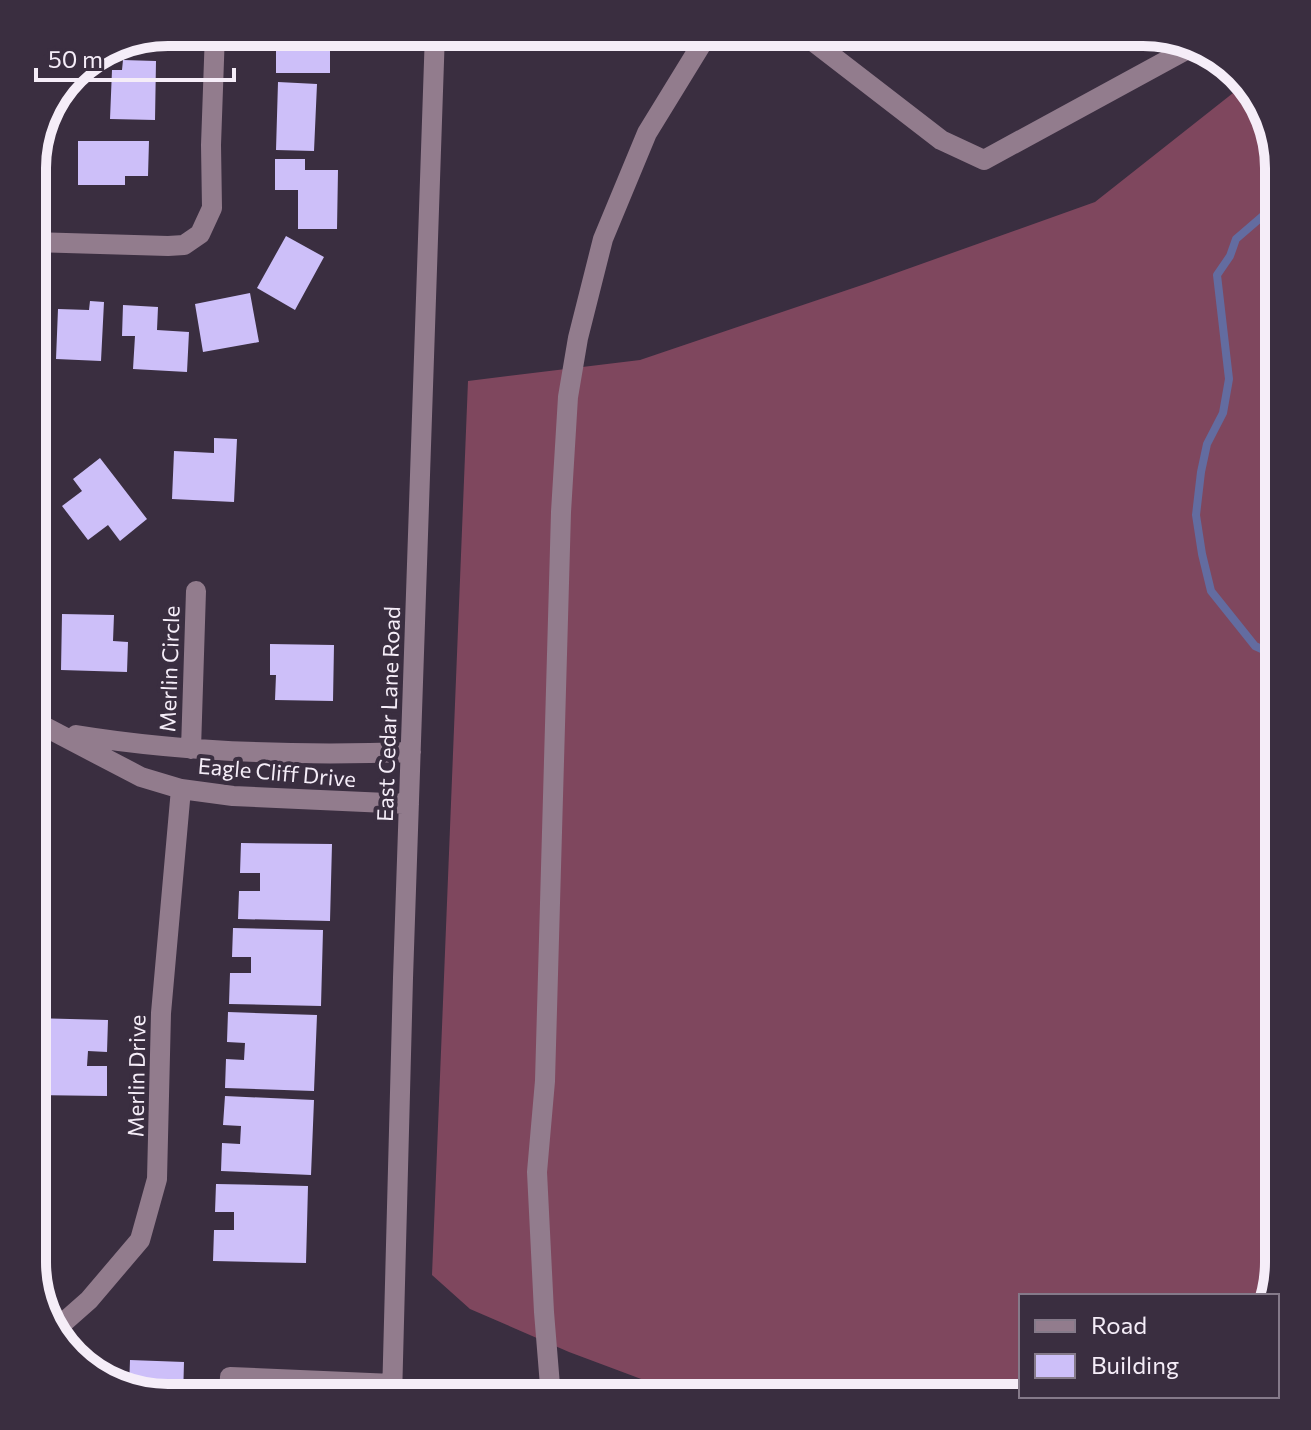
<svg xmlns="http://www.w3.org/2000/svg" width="1311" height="1430" viewBox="0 0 1311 1430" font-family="Commissioner,sans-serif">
	<rect width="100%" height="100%" fill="#3a2e40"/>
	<path fill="#7f475e" d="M1247,82L1251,85L1279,167V1263L1271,1296H1021V1396H1149L1144,1398H692L569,1352L470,1309L432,1275L468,381L640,360L868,283L1095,202Z"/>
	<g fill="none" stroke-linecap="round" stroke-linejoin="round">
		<path stroke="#636ca0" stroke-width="8" d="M1279,202L1236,239L1230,256L1217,275L1229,379L1223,413L1207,444L1201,472L1196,515L1202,554L1211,591L1255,646L1279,657"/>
	</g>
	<path fill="#cdbff9" d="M283,32H330V73H276V41H283Z
		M123,60L156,61L155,120L110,119L112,70H122Z
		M278,82L317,84L314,151L276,150Z
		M78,141H149L148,176H125V185H78Z
		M275,159H305V170H338L337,229H298V190H275Z
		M286,236L324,257L295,310L257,288Z
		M250,293L259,342L203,352L195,304Z
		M90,301L104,302L101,361L56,359L58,309L89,310Z
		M123,305L158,307L157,330L189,332L187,372L133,369L135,336H122Z
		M214,438L237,439L234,502L172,499L174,451L214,453Z
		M100,458L147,519L120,541L108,525L88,540L62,506L82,491L73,479Z
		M62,614L114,615L113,641L128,642L127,672L61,670Z
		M270,644L334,645L333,701L275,700L276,675H270Z
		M241,843L332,844L330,921L238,919L239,891H260V873H240Z
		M233,928L323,930L321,1006L229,1004L230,973H251V957H232Z
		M228,1012L317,1015L314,1091L225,1088L226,1059L244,1060L245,1043L227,1042Z
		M32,1018L108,1020L107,1052L88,1051L87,1066H107V1096L32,1095Z
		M225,1096L314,1100L311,1175L221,1171L222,1143L240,1144L241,1126L223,1125Z
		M216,1184L308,1186L306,1263L213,1261L214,1230H234V1212H215Z
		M130,1360L184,1362L183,1398H167L129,1389Z"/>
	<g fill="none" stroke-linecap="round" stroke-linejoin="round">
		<path stroke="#927c8d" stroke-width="20" d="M801,32L941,140L984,160L1197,44
			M32,242L168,246L184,245L200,234L212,208L211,145L215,32
			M32,720L141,777L181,789L233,796L409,804
			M76,735C187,753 298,756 411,752
			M191,749L196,591
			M55,1330L89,1300L140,1240L157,1179L161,1013L181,789
			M229,1398L230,1377L393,1384
			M392,1398L403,978L435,32
			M551,1398L544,1312L537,1172L545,1081L561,512L568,397L578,338L603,239L647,133L709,32"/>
	</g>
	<g text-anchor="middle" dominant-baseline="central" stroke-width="8" stroke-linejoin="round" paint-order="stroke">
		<g font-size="22" fill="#f5edf8" stroke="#3a2e40">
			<text transform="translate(169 669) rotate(-88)">Merlin Circle</text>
			<text transform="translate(388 714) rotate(-88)">East Cedar Lane Road</text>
			<text transform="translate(277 772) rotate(5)">Eagle Cliff Drive</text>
			<text transform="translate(136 1076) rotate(-89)">Merlin Drive</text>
		</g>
	</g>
	<path d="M0 0H1311V1430H0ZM168 46H1143A122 122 0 0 1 1265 168V1262A122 122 0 0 1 1143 1384H168A122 122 0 0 1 46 1262V168A122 122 0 0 1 168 46Z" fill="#3a2e40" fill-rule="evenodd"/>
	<path fill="none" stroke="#f5edf8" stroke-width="10" d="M168 46H1143A122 122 0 0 1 1265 168V1262A122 122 0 0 1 1143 1384H168A122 122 0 0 1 46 1262V168A122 122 0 0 1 168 46Z"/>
	<rect x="1019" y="1294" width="260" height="104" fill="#3a2e40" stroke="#857a8a" stroke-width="2"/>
	<rect x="1035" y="1320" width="40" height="12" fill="#927c8d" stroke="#857a8a" stroke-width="2"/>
	<text x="1091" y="1334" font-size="24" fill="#f5edf8">Road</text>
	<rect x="1035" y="1354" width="40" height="24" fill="#cdbff9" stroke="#857a8a" stroke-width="2"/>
	<text x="1091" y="1374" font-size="24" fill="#f5edf8">Building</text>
	<path d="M36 68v12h198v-12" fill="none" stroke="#f5edf8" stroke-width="4"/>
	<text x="48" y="68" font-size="24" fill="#f5edf8" stroke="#3a2e40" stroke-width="6" paint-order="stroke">50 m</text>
</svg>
